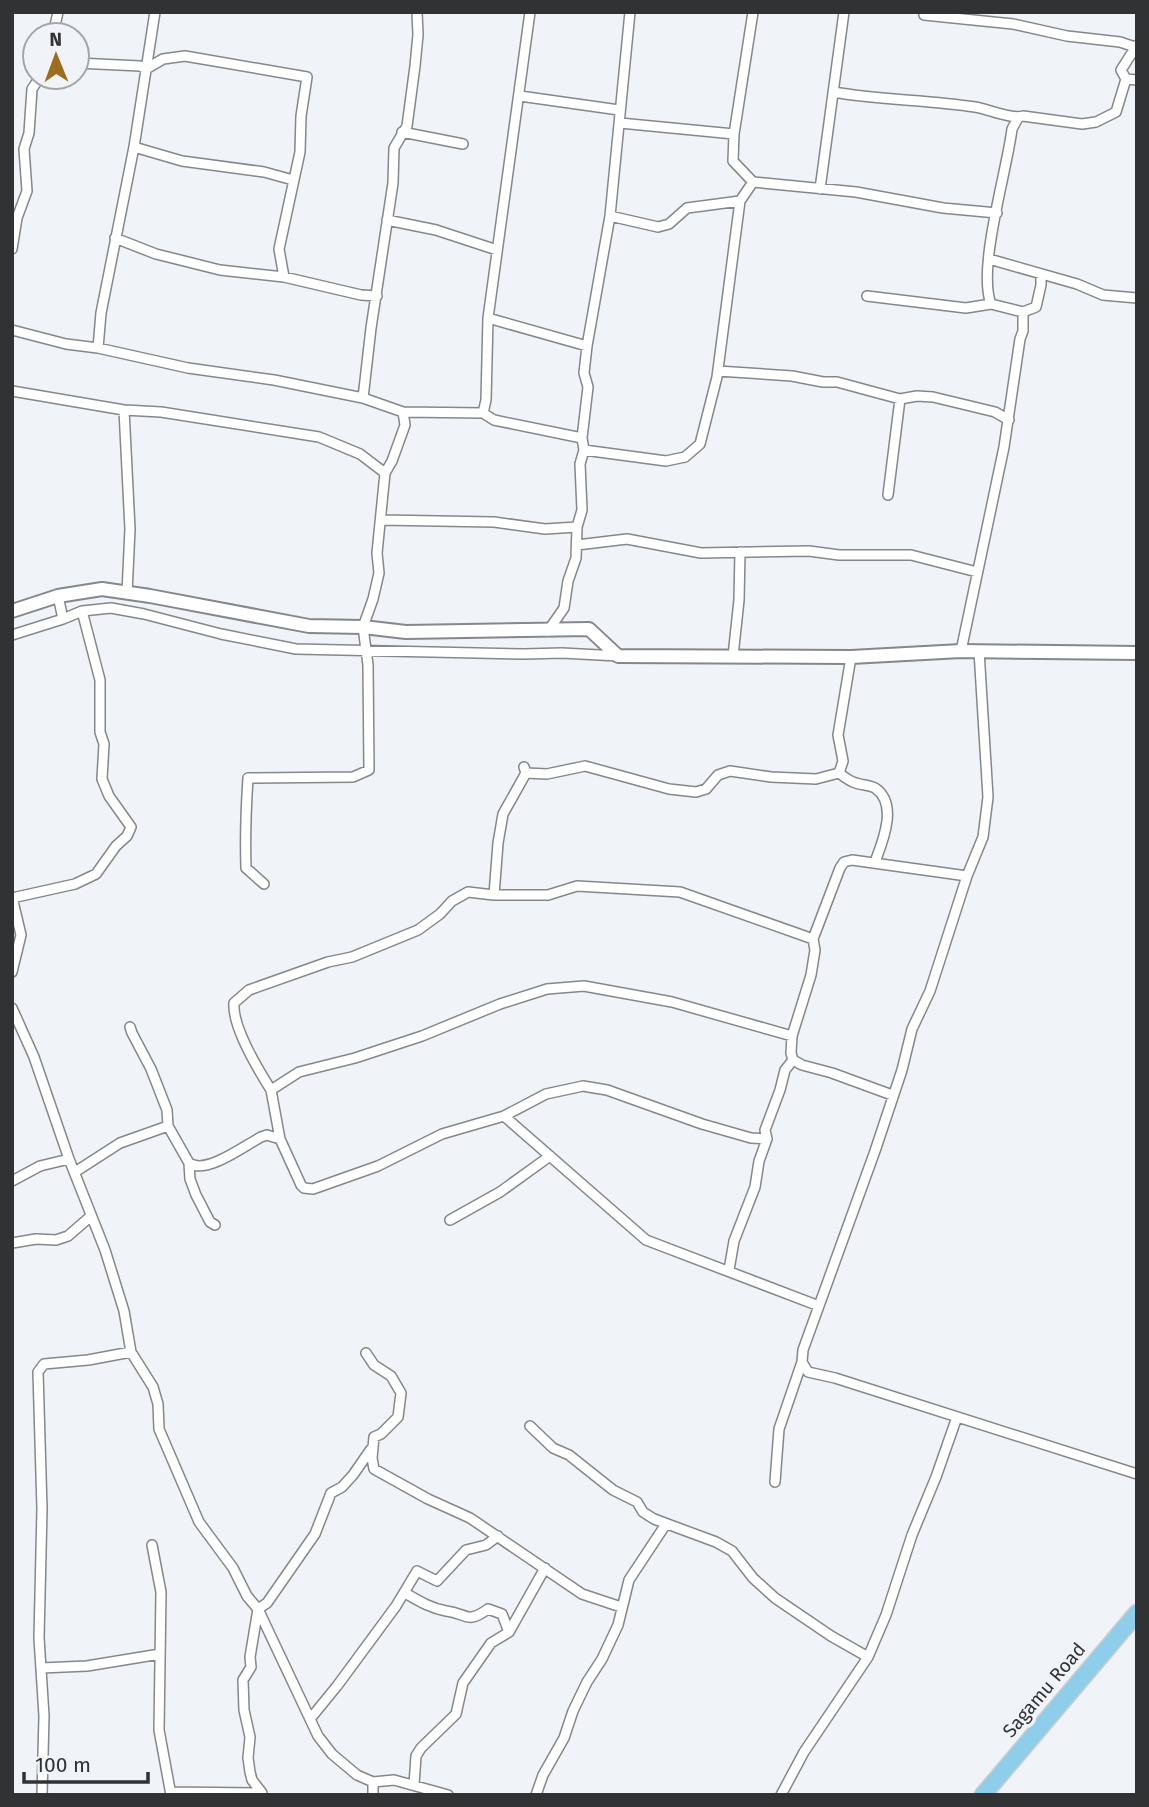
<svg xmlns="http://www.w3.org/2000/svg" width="1149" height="1807" viewBox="0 0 1149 1807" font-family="'Fira Sans',sans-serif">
	<rect width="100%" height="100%" fill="#f0f3f8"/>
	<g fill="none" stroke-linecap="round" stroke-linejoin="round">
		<defs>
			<path id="minor" d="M530,12L488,318L486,400L483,413L494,420L582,438
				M753,12L734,134L733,161L753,182L856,192L943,208L997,213
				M924,15L1013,24L1067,36L1120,42L1135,47
				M53,35L58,12
				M77,63L140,66L146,69L163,59L185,56L307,77L301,116L300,152L279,249L284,277
				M1126,79L1137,80
				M833,92C880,100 928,100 975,107C988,109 1013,120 1023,116L1082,124L1096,122L1116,112L1126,79L1121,70L1137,45
				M520,96L619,110
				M620,123L734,134
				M402,132L463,144
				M134,147L182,161L264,172L293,180
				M820,189L844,12
				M610,216L658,227L669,224L687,208L740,201
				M387,220L436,230L497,250
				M115,238L156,254L220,270L284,277L361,295L377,296
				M12,249L17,218L27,191L24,149L29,133L32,89L40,77
				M989,259L1077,284L1103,295L1137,298
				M867,296L966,308L991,304L1023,312V331L1020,339L1004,447L961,651
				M991,304C977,268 1007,171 1012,129L1018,118
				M1023,312L1036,307L1041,285V275
				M488,318L587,346
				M12,330L66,344L98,348L188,368L274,380L363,398
				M98,348L101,313L134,147L155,12
				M718,371L792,376L823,382H837L900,399L917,396L933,397L995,412L1009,420
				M12,391L124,410L161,412L319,437L360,454L385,473
				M124,410L130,529L127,593
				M403,412L483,413
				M584,450L666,461L685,457L700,444L717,377L740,201L753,182
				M888,495L900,399
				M381,520L494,522L545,529L577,527
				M577,545L627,539L701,553L809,551L839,555H911L977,572
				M82,611L111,608L144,614L221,634L296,649L524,654L562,653L618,656
				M548,631L564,608L568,581L576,558L577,527L582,510L580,464L584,450L582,438L588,387L584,373L587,346L610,216L630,12
				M12,635L63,619L58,596
				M733,656L739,600L740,552
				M526,773L547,774L585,766L669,789L696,792L706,789L718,775L730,771L771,777L816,779L839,773L843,761L838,735L851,657
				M839,773C843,776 848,780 853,782C860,785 869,785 875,788C899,804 882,843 875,862
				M264,884L246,868C245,838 246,808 248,778L353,777L369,770L368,665L363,627L373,599L379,573L377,553L385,473L392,461L405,425L403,412L363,398L371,328L393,183L394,148L407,126L415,66L418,35L417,12
				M494,895L498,843L503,814L526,773L524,767
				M12,897L21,935L12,972
				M12,898L75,884L96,874L116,846L127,836L131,827L109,796L102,779L104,744L100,732V680L82,611L63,619
				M12,1008L34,1057L69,1159L105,1250L124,1311L131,1352L153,1387L158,1404L159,1429L199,1522L233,1568L247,1596L258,1609L318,1736L332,1754L357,1775L373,1782L394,1780L448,1795
				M130,1027L132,1033L151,1069L167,1110L168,1126L189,1163L190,1179L196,1195L210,1222L215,1225
				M792,1036L672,1002L584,986L547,989L500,1004L422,1036L355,1058L299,1072L271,1090C259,1071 232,1026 234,1003L249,990L328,962L352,957L418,930L440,914L452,901L468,892L494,895H548L577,886L680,892L813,939
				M271,1090L280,1139L301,1185L304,1188L313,1189L378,1166L442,1134L504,1116L546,1094L583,1086L607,1090L702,1124L751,1138L767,1139
				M892,1095L832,1073L802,1065L793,1060L791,1053L792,1036L811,975L815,950L813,939L840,868L844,862L852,860L967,876
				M504,1116L646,1240L819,1306
				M189,1163C206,1175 244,1146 261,1137L267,1135L280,1139
				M75,1172L120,1143L168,1126
				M12,1181L40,1166L69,1159
				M450,1220L500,1192L550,1156
				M12,1243L36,1239L56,1240L68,1236L91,1216
				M729,1270L734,1241L755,1187L759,1161L767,1139L765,1130L780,1090L785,1070L793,1060
				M366,1353L374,1365L391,1376L401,1393L398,1417L381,1434L374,1437L372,1458L374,1469L428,1499L470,1518L582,1594L621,1607
				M802,1362L808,1372L835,1378L1137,1474
				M530,1426L553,1448L569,1455L613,1490L637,1502L643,1512L654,1519L716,1542L732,1551L753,1578L775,1598L831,1636L868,1657
				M775,1482L779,1429L802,1362L803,1350L875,1151L902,1070L912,1029L930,991L967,876L983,837L988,797L979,651
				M152,1545L161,1592L159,1730L171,1795
				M405,1593C419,1601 430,1608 446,1611C467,1613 466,1625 488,1609L502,1614L509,1632
				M41,1668L87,1666L160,1654
				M310,1719L337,1686L396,1606L417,1571L437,1581L466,1550L486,1545L498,1536
				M373,1782V1795
				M414,1785L416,1756L421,1748L456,1714L463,1683L491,1643L509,1632L545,1568
				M171,1792L262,1793L261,1795
				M262,1793L252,1780L250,1772L248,1758L250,1737L244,1710L243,1680L251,1667L250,1657L258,1609L267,1603L315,1534L331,1493L342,1487L353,1475L371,1449
				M42,1795L44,1716L39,1638L42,1509L38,1372L44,1364L88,1360L131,1352
				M536,1795L543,1775L564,1738L573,1711L587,1682L602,1659L618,1625L629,1580L666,1524
				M781,1795L804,1752L868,1657L886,1615L912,1535L936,1477L957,1417"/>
			<path id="tertiary" d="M12,611L58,596L102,589L150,596L309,626L363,627L406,632L589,629L618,656L851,657L961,651L1137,653"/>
			<path id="trunk" d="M983,1795L1137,1613"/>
		</defs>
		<use href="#minor" stroke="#84878b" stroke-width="12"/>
		<use href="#tertiary" stroke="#84878b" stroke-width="16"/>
		<use href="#trunk" stroke="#cecece" stroke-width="19"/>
		<use href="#minor" stroke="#fff" stroke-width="9"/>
		<use href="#tertiary" stroke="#fff" stroke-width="12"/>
		<use href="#trunk" stroke="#8eceea" stroke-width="16"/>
	</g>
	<g text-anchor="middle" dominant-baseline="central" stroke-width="7" stroke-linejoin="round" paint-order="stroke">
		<g font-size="19" fill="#313234" stroke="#f0f3f8">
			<text transform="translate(1044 1690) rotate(-50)">Sagamu Road</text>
		</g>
	</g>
	<rect width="1149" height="1807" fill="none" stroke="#313234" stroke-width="28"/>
	<g transform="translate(56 56) rotate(359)"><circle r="33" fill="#f0f3f8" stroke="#a4a6aa" stroke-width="2"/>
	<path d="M0-5L12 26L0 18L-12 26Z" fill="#9c6c1f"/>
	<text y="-10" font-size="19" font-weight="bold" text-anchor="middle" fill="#313234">N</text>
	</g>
	<path d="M24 1772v10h124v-10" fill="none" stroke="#313234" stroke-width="3.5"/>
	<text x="35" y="1772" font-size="21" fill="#313234" stroke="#f0f3f8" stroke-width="5" paint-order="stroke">100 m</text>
</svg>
